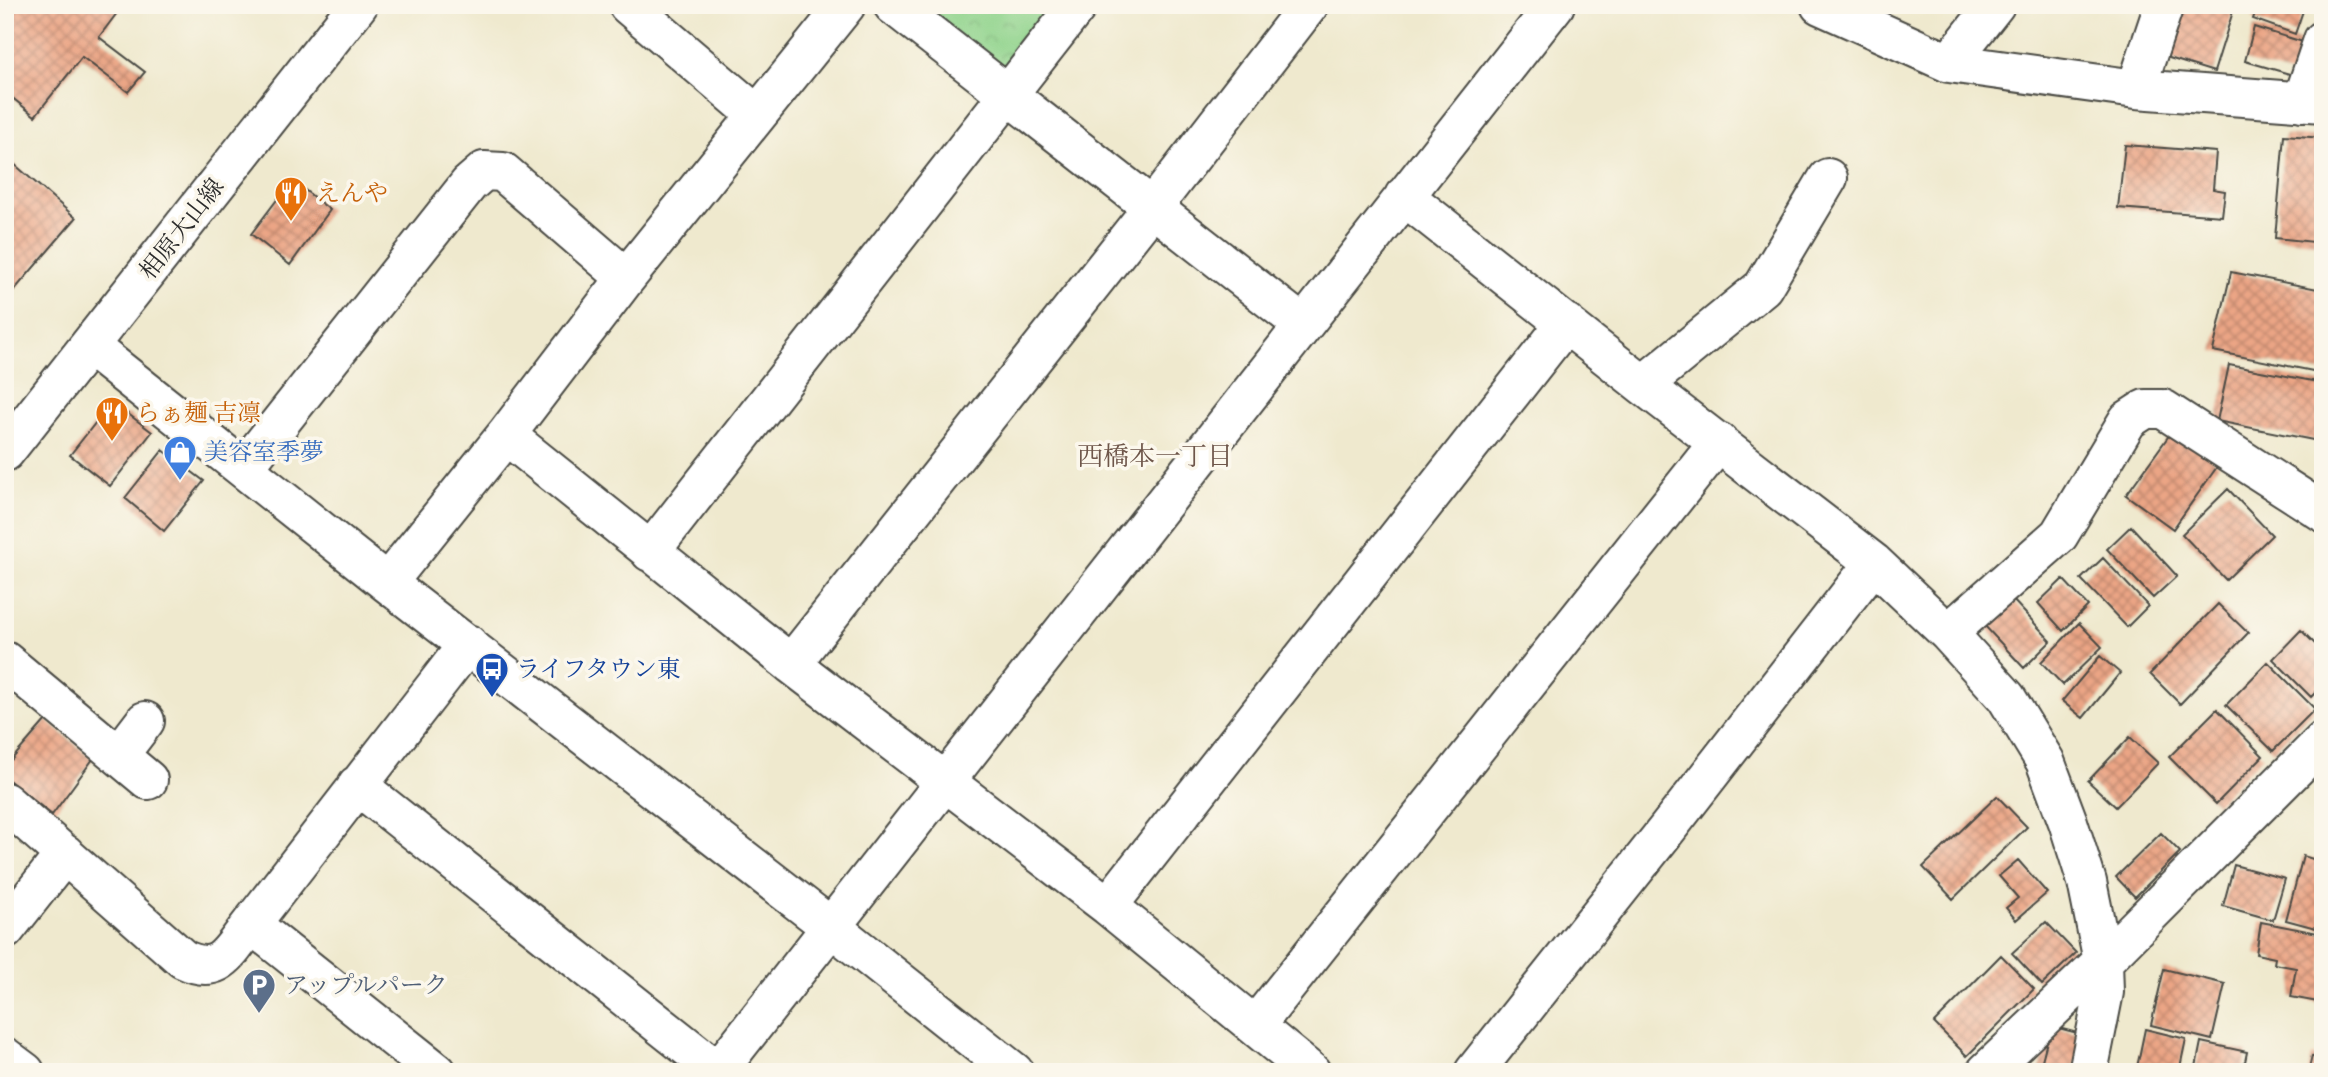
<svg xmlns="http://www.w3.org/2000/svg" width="2328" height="1077" viewBox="0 0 2328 1077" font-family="'IM FELL Double Pica','Noto Serif JP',serif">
	<defs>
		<pattern id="park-crowns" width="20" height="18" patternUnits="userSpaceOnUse" patternTransform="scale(1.75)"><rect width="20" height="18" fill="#8fd38b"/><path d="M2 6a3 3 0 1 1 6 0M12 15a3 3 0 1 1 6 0" fill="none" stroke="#7cb578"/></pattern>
		<pattern id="building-cross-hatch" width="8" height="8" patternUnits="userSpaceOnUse" patternTransform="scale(1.75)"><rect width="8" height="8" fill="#eba585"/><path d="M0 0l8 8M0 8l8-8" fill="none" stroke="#bf876d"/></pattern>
	</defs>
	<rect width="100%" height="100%" fill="#fbf7ec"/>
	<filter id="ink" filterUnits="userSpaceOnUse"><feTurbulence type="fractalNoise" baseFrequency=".0143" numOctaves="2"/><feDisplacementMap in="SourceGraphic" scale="14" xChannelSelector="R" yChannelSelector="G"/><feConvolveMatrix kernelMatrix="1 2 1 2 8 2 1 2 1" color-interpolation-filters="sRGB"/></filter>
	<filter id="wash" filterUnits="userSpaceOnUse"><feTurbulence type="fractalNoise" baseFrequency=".00686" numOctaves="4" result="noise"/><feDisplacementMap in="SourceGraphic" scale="28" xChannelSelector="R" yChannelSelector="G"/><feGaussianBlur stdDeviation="1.57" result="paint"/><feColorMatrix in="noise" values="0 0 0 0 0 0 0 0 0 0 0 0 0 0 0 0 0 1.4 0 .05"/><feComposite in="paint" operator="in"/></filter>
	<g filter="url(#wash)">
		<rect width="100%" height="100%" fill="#efe9ce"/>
		<path fill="url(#park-crowns)" stroke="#5d7f5b" stroke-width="2" d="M893,5H1078L1008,94Z"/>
		<g id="blocks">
			<path fill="url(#building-cross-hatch)" d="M5,5H123L99,37L145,72L128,92L82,57L35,116L5,92Z
				M2183,5H2235L2214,72L2166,57Z
				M2258,5H2305L2295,34L2253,19Z
				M2254,27L2303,42L2293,75L2245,61Z
				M2284,135L2323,138V243L2275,238Z
				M2125,145L2216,152L2213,189L2225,191L2222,216L2118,208Z
				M5,156L76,218L5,301Z
				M292,180L330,210L290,265L251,234Z
				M2231,272L2323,290V373L2213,351Z
				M2229,365L2323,383V442L2217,421Z
				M104,412L118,423L127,413L152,432L110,486L70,455Z
				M2173,430L2219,464L2173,529L2126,495Z
				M163,450L204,481L164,531L125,498Z
				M2228,489L2272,535L2226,580L2182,534Z
				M2131,526L2177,576L2153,598L2107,549Z
				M2103,558L2148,606L2127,627L2081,579Z
				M2063,579L2088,606L2063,631L2038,603Z
				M2012,599L2051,641L2024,668L1984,625Z
				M2218,604L2248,633L2180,704L2150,674Z
				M2079,623L2102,647L2063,685L2041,662Z
				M2301,630L2323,652V685L2311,697L2273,659Z
				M2100,656L2120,673L2083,718L2062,701Z
				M2268,662L2315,709L2273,751L2226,705Z
				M2217,709L2263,756L2216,804L2169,757Z
				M46,720L93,759L52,815L5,777V767Z
				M2130,737L2158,763L2116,807L2088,781Z
				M1997,796L2027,827L1953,899L1923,867Z
				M2161,833L2180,852L2135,897L2116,877Z
				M2303,856L2323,862V930L2286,920Z
				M2018,860L2047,893L2016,920L2006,908L2018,898L1999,876Z
				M2234,865L2285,879L2273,920L2223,906Z
				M2046,922L2076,953L2042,985L2012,953Z
				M2261,922L2323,934V1003L2291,997L2296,968L2274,964L2275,958L2256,954Z
				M2001,955L2034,989L1967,1056L1934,1023Z
				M2164,969L2225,984L2212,1040L2151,1025Z
				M2051,1026L2085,1035L2074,1072H2039Z
				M2145,1029L2186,1039L2179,1072H2136Z
				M2201,1042L2247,1052L2243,1072H2195Z
				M2312,1056L2323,1059V1072H2308Z"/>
		</g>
	</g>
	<g filter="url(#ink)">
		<use href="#blocks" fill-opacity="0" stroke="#484843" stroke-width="2"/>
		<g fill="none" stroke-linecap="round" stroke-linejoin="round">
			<defs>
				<path id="minor" d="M628,5L757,115
					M893,5L1303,325
					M1820,5L1949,63L2136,89L2323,103
					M1949,63L1995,5
					M2136,89L2164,5
					M2302,102L2323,40
					M1404,196L1643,385L1874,563L1948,633L2006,697L2045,761L2068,822L2087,882L2103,961L2104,992L2088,1072
					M89,346L387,583L849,941L1014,1072
					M1643,385L1763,287L1828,178
					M506,435L791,664L1108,906L1311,1072
					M5,452L358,5
					M244,468L469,184L484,171L503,172L626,278
					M650,552L1078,5
					M387,583L506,435L626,278L846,5
					M1948,633L2059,535L2128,420L2145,409H2163L2323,512
					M5,661L148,780
					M791,664L1152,208L1309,5
					M119,755L145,721
					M357,785L719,1072
					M5,802L183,959C221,977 229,951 251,924
					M1108,906L1566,323
					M5,930L65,854
					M1255,1026L1719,442
					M5,1057L25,1072
					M437,1072L251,924L468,644
					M717,1072L1555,5
					M1474,1072L1668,828L1874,563
					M1986,1072L2103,961L2323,741"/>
			</defs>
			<use href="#minor" stroke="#484843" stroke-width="42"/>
			<use href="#minor" stroke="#fff" stroke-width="38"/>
		</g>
	</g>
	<defs>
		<symbol id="restaurant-pin" viewBox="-11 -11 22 30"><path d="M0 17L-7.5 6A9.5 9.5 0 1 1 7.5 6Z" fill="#e8710a" stroke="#fbf7ec"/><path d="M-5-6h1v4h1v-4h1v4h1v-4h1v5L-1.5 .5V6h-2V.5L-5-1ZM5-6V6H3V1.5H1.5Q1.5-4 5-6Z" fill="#fff"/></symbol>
		<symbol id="shop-pin" viewBox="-11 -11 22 30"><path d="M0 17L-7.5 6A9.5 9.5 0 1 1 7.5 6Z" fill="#3f7fe0" stroke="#fbf7ec"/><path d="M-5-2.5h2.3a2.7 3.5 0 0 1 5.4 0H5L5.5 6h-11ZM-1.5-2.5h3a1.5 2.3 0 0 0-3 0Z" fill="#fff"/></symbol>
		<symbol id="bus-pin" viewBox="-11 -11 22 30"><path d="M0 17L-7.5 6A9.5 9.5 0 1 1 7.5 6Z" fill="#1a4fb4" stroke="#fbf7ec"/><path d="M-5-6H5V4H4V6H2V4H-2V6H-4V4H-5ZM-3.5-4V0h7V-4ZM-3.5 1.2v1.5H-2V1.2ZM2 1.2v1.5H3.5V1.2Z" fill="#fff"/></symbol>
		<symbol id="parking-pin" viewBox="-11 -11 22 30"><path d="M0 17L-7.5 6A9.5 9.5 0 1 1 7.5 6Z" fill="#5c6f8a" stroke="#fbf7ec"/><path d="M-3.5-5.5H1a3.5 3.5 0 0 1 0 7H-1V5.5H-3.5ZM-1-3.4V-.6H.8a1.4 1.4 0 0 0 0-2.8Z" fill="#fff"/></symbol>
	</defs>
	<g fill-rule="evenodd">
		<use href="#restaurant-pin" x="272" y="174" width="38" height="52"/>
		<use href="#restaurant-pin" x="93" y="394" width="38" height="52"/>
		<use href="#shop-pin" x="161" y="433" width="38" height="52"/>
		<use href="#bus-pin" x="473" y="650" width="38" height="52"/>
		<use href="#parking-pin" x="240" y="966" width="38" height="52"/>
	</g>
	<g text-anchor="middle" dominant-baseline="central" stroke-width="7" stroke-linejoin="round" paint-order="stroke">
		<g font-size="24" fill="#c56008" stroke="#fbf7ec" text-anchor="start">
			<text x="316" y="193">えんや</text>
			<text x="136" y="413">らぁ麺 吉凛</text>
		</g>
		<g font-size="24" fill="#2b2b2b" stroke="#fbf7ec">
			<text transform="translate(182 229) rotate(-52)">相原大山線</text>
		</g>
		<g font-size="24" fill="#366cbe" stroke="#fbf7ec" text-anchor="start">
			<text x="204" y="452">美容室季夢</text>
		</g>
		<g font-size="24" fill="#164399" stroke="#fbf7ec" text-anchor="start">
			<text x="516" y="669">ライフタウン東</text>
		</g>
		<g font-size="24" fill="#4e5e75" stroke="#fbf7ec" text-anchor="start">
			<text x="284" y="985">アップルパーク</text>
		</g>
		<g font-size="26" fill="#6e564a" stroke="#fbf7ec">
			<text x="1155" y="457">西橋本一丁目</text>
		</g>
	</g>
	<rect width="2328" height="1077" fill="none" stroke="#fbf7ec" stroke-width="28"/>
</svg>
